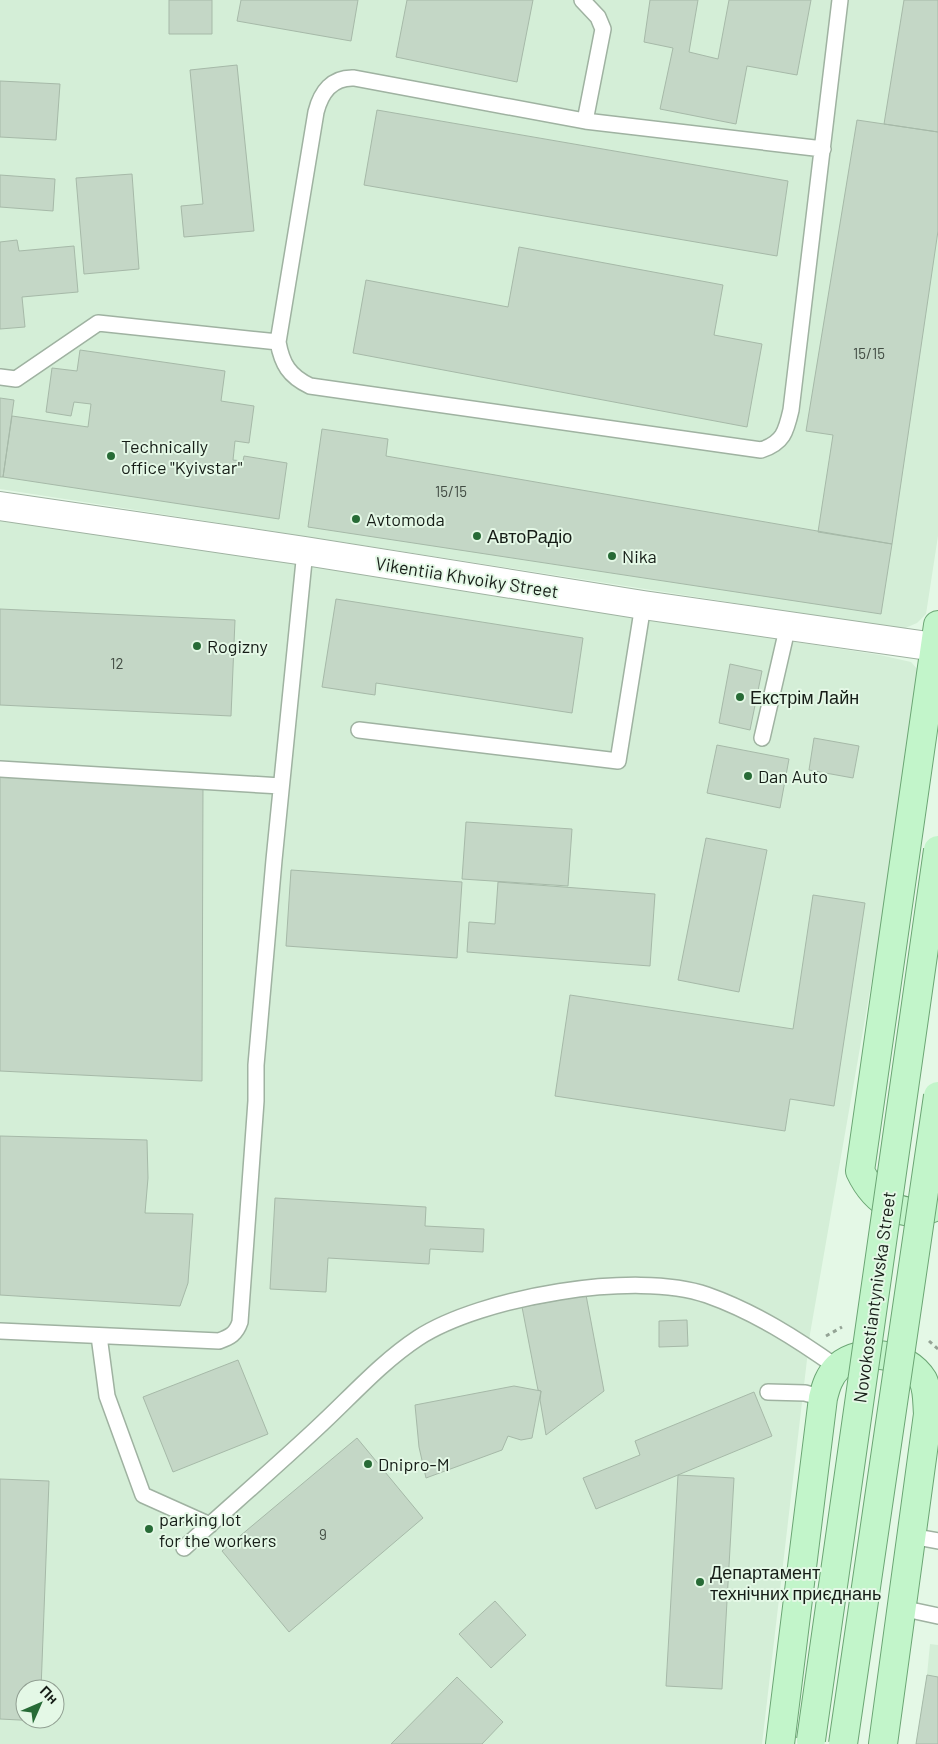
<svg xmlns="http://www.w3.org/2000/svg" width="938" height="1744" viewBox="0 0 938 1744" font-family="Barlow,sans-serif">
	<rect width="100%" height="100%" fill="#e4f8e6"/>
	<path fill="#d4eed7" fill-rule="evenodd" d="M0,0H938V536L926,614L917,623L903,629L0,489Z
		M0,518L880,655L911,662L919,671L924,681L810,1334L762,1744H0ZM25,1689H55V1719H25Z
		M930,1644L938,1645V1744H916L927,1675Z"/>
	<path fill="#c4d7c6" stroke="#a6b9a8" d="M169,0H212V34H169Z
		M241,0H358L351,41L237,21Z
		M407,0H533L517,82L396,57Z
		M650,0H698L689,52L718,59L729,0H811L797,75L747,66L736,124L660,109L673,48L644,42Z
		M904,0H938V132L884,124Z
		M237,65L254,231L184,237L181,206L203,204L190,70Z
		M0,81L60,84L56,140L0,137Z
		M377,110L788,181L777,256L364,185Z
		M857,120L938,132V231L892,544L818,532L833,435L806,431Z
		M132,174L139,269L84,274L76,178Z
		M0,175L55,179L53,211L0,207Z
		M17,240L19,251L74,246L78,292L22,297L25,327L0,329V242Z
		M519,247L723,285L714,335L762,344L747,427L353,353L366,280L508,307Z
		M80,350L225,371L221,401L254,406L249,443L235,441L233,460L243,461L244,456L287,463L279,519L3,477L12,416L88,427L91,404L74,402L71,416L46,412L52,368L77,371Z
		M0,398L14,400L3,477H0Z
		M322,429L388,439L386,456L892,544L881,614L308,527Z
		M336,599L583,638L572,713L376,683L375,695L322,687Z
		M0,609L235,620L231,716L0,705Z
		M730,664L762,671L750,730L719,723Z
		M814,738L859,746L853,778L809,770Z
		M717,745L789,759L780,808L707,793Z
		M0,772L203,781L202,1081L0,1071Z
		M466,822L572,829L568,886L462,879Z
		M706,838L767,850L739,992L678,980Z
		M291,870L462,882L457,958L286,946Z
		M498,882L655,894L650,966L467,952L469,922L495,924Z
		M813,895L865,903L834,1106L790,1099L785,1131L555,1096L570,995L793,1029Z
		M0,1136L147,1140L148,1178L145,1213L193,1214L188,1283L180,1306L0,1295Z
		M275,1198L426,1207L425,1226L484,1229L483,1252L430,1249L429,1264L328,1258L326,1292L270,1289Z
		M586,1295L604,1391L546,1435L540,1400L541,1391L538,1390L522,1307Z
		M687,1320L688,1346L659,1347V1321Z
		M238,1360L268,1434L173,1472L143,1397Z
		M514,1386L541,1391L532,1438L521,1440L508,1436L502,1450L426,1478L419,1447L415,1405Z
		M754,1392L772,1436L596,1509L583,1478L640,1455L635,1441Z
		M357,1438L423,1518L289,1632L222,1551Z
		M678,1475L734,1478L722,1689L666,1686Z
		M0,1479L49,1481L41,1689H25V1719H39V1721L0,1719Z
		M495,1601L526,1635L491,1668L459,1634Z
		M927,1675L938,1677V1744H916Z
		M457,1677L503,1722L482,1744H391Z"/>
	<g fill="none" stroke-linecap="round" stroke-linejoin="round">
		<defs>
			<path id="lane" d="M582,0L598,17L603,29L585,121
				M823,149L585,121L354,78C332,77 321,92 316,112L278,342C282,364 289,376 310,386L761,450C783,443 786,432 791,410L840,0
				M0,377L16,379L98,323L278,342
				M359,730L618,761L643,605
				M762,738L788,625
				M0,769L281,786
				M0,1331L219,1341C230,1337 236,1334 240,1322L256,1101V1065L274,860L305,551
				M99,1336L107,1396L143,1495L210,1525
				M768,1392L805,1393L823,1398
				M911,1536L938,1541
				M184,1548C227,1509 272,1470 315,1430C349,1399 380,1363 418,1338C481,1297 636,1270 707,1295C755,1312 797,1339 838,1368
				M901,1608L938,1616"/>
			<path id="street" d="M0,506L305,551L643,605L935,647"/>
			<path id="primary" d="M938,625L860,1171C874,1201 905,1224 938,1205
				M780,1744L823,1398C826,1386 829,1376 838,1367C862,1346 907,1353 923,1380C928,1390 927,1404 928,1414L883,1744"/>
		</defs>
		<use href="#lane" stroke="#9fb2a1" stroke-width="18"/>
		<use href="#street" stroke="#9fb2a1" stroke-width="30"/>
		<use href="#primary" stroke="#6ba574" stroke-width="30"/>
		<path stroke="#94a395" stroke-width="3" stroke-dasharray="4 4" stroke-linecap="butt" d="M826,1336L842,1327
			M929,1341L938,1349"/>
		<use href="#lane" stroke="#fff" stroke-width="15"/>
		<use href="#street" stroke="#fff" stroke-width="28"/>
		<use href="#primary" stroke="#c2f5ca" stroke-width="28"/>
		<defs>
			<path id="primary-bridge" d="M811,1740L938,850
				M843,1744L938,1096"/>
		</defs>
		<use href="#primary-bridge" stroke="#6ba574" stroke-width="30" stroke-linecap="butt"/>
		<use href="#primary-bridge" stroke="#c2f5ca" stroke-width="28"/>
	</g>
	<g fill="#276b36" stroke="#e4f8e6" stroke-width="2">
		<circle cx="111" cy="456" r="5"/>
		<circle cx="356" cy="519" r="5"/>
		<circle cx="477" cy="536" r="5"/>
		<circle cx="612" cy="556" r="5"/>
		<circle cx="197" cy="646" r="5"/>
		<circle cx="740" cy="697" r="5"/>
		<circle cx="748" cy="776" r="5"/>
		<circle cx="368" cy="1464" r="5"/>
		<circle cx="149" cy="1529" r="5"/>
		<circle cx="700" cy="1582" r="5"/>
	</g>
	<g text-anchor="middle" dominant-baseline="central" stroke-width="4" stroke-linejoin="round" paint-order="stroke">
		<g font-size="15" fill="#424c43">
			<text x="869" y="353">15/15</text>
			<text x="451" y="491">15/15</text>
			<text x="117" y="663">12</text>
			<text x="323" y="1534">9</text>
		</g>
		<g font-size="18" fill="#161d17" stroke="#e4f8e6" text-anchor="start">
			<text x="121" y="446">Technically<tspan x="121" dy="21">office "Kyivstar"</tspan></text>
			<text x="366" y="519">Avtomoda</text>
			<text x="487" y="536">АвтоРадіо</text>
			<text x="622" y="556">Nika</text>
			<text x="207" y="646">Rogizny</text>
			<text x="750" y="697">Екстрім Лайн</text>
			<text x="758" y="776">Dan Auto</text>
			<text x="378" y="1464">Dnipro-M</text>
			<text x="159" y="1519">parking lot<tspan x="159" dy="21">for the workers</tspan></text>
			<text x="710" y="1572">Департамент<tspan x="710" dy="21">технічних приєднань</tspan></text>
		</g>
		<g font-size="18" fill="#161d17" stroke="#e4f8e6">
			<text transform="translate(467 577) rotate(9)">Vikentiia Khvoiky Street</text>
			<text transform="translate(874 1297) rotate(-82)">Novokostiantynivska Street</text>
		</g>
	</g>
	<g transform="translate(40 1704) rotate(45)"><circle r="24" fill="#e4f8e6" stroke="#92a093"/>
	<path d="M0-4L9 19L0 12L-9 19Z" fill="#276b36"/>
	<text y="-8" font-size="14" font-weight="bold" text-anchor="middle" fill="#161d17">Пн</text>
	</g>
</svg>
